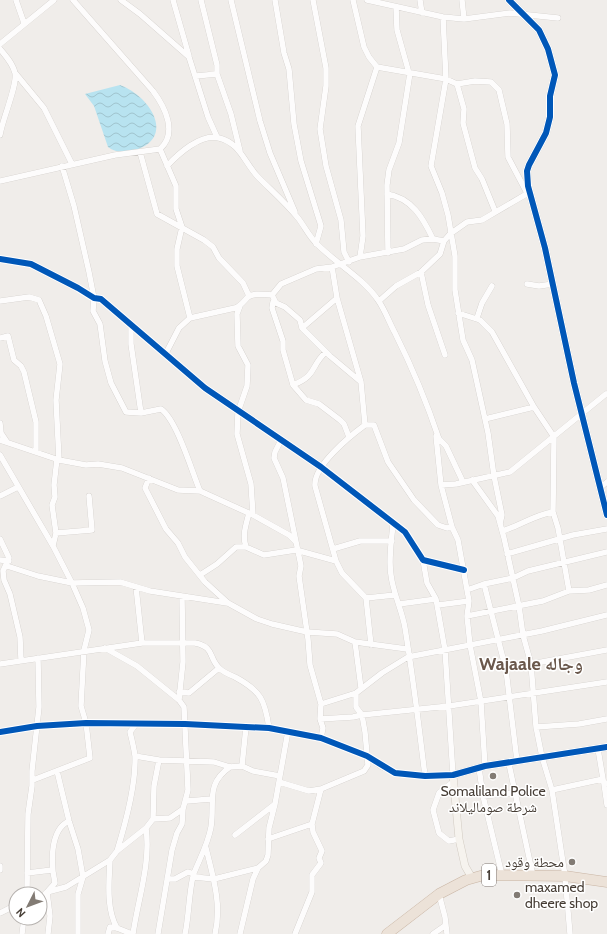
<svg xmlns="http://www.w3.org/2000/svg" width="607" height="934" viewBox="0 0 607 934" font-family="Cabin,'Noto Naskh Arabic',sans-serif">
	<defs>
		<pattern id="water-waves" width="16" height="10" patternUnits="userSpaceOnUse"><rect width="16" height="10" fill="#b8e3f0"/><path d="M0 5q4-4 8 0t8 0" fill="none" stroke="#a0c4ce"/></pattern>
	</defs>
	<rect width="100%" height="100%" fill="#f0edea"/>
	<path fill="url(#water-waves)" d="M120,85C152,97 177,140 132,151C124,153 114,152 108,147L94,106L85,94Z"/>
	<g fill="none" stroke-linecap="round" stroke-linejoin="round">
		<defs>
			<path id="street" d="M16,0L24,23
				M73,0L153,91C165,107 178,133 160,149L176,186V209L182,227L177,249V266L190,318
				M121,0L140,14L189,57L208,117L217,137
				M173,0L189,56
				M201,0L217,65V74L231,114L240,151
				M231,0L260,121L270,153L295,212
				M275,0L284,53L289,69L294,124L301,161L321,226L316,244
				M313,0L326,68V86L320,129L326,166L341,220L344,252L349,262
				M353,0L364,47L369,57L377,67L446,79L457,84L475,81L491,82L499,90L507,124L508,157L527,193
				M367,0L443,17L464,19L510,13L558,18
				M420,0L422,13
				M462,0L464,19
				M396,7L397,30L409,73
				M443,17L446,79L431,166L442,193L448,215L455,256V290L463,340L472,360L488,433L494,476L502,515L500,524
				M0,44L54,0
				M0,49C6,56 13,64 15,73C18,84 2,120 0,135
				M16,74L44,108L72,164
				M196,76L217,74
				M457,84L464,109L463,123L475,168L482,179L495,211
				M140,152L157,214L204,240L213,247L219,258L243,283L249,296
				M62,166L74,206L89,272L94,298L93,311L100,324L105,361L111,383L126,412L141,413L161,409C177,420 192,472 200,491
				M167,166C178,154 201,133 219,138C240,143 244,162 258,177C272,191 286,203 298,218C305,227 310,238 318,245C337,264 363,278 378,300C385,310 389,322 395,333C412,367 427,403 439,439L446,446L463,482
				M0,181L115,155L160,149
				M387,194C412,198 423,218 433,239
				M388,253L387,185L389,170L399,143L410,73
				M360,257L363,236L358,126L377,67
				M0,259L31,264L78,288L94,298L101,299L205,388L321,467L405,532L423,560L464,570
				M332,267L337,298L361,382L365,425H374L388,462L414,500L438,525L447,528L452,527
				M421,272L428,305L445,355
				M527,284L539,286L553,284
				M272,295L276,303L285,307L300,320L302,328L330,356L361,382
				M0,301L29,297L39,300L46,316L60,364L56,400L59,460
				M379,301L396,286L421,272L440,254L444,241
				M276,303L273,302L272,308L283,341V350L293,385L306,400L319,404L340,420L344,424L349,437
				M240,306L237,314L238,346L248,365L247,386L238,412L237,434L251,484L253,515
				M458,313L480,320L492,332L534,407L554,437L553,512L558,528L569,591
				M477,318L482,303L492,286
				M131,326V344L141,413
				M302,328L337,298
				M0,338L8,336L14,360L21,366L24,372L36,422V452
				M165,355L179,328L190,318L235,308C241,306 244,301 248,297C255,292 264,295 272,295L281,284L316,269L332,267L360,257L404,249L422,240L433,239L444,241L450,234L467,222L482,220L530,192
				M293,385C318,375 310,366 326,352
				M485,419L534,407
				M0,423L1,433L7,442
				M436,436L441,485L452,527L458,540L467,590L469,601L467,616L470,645L481,702L485,766
				M0,440L59,460L86,465L98,464L122,468L178,490L200,491L253,515L289,535L295,541
				M281,440L275,452L274,458L283,478L301,566L299,576L308,639L310,665L321,704L320,719L323,728L321,738
				M0,455L53,546L72,583L83,608L89,630L84,650L81,706L86,723L90,758L33,780
				M149,478L145,488L166,529L178,543L185,557L205,582L228,603L257,619L272,624L307,632L337,634L355,642L407,649
				M472,480L498,516L504,538L519,606L523,635L531,664L536,727L542,757L552,790L565,876L570,934
				M441,485L456,484L510,472L606,394
				M601,487L607,482
				M0,496L18,487
				M393,523C392,539 388,559 391,575C393,593 402,610 405,628C413,677 419,726 425,776
				M502,531C520,526 534,515 553,512
				M56,533L92,530L89,496
				M0,539L9,558L3,571L4,580L10,594L20,637L21,660
				M53,546L56,533L52,505L55,497L54,485L57,459
				M246,547L264,555L296,550L336,561L342,573L366,598L395,595
				M333,549L360,541H392
				M507,554L573,535L607,529
				M0,560L9,561
				M336,561L315,486C313,466 350,436 365,425
				M7,566L38,576L72,583L120,582L150,591L227,603
				M200,575L217,564L236,547H246C242,535 246,525 249,513
				M484,584L506,670L517,761
				M467,590L484,584L513,578L528,571L607,552
				M366,598L371,645
				M399,604L436,599
				M438,605L469,601
				M467,616L543,601L569,591L589,590L607,585
				M355,642L361,688
				M142,643H195C215,647 208,657 219,668C223,672 230,675 235,677C261,691 265,700 269,728
				M105,648L137,666L179,700L184,707L188,790L183,809L182,824L177,833L172,850L158,934
				M0,664L142,643L136,587
				M531,664L607,650
				M179,692L189,693L219,668
				M179,700L183,662L182,596
				M321,704L356,693
				M320,719L353,717L362,715L449,706L607,682
				M536,727L579,724L607,719
				M0,732L37,726L86,723L185,724L269,728L321,738L367,756L382,767L402,775H453L445,650L436,599L427,583L423,560
				M598,749L603,779
				M135,756L159,760L214,762L230,767L242,766L253,771L280,776
				M509,764L533,876
				M242,766L246,727
				M479,768L483,796L502,875
				M57,771L69,821L78,849L83,877L78,894V934
				M279,782L309,791L321,789L364,771L368,765L365,732L362,715L356,707V693L382,673L408,657L542,631L607,615
				M453,782L439,793L433,810L439,833L449,841L459,839
				M604,784L607,805
				M552,790L603,779L604,784L607,783
				M483,796L514,793
				M187,801L211,799
				M153,819L170,818L183,809
				M235,835L275,804
				M268,839L312,824
				M206,848C213,877 222,904 215,934
				M117,851C125,825 136,783 135,756C134,748 132,740 130,732L136,724
				M110,860C109,881 106,909 117,928
				M0,866V870
				M27,873L52,870
				M194,877L214,879L258,868
				M167,879H175L188,872L194,874
				M27,894L28,814L32,786V771L39,707L38,658
				M439,894L445,917L447,934
				M40,899L47,892L66,887L110,860L117,851L146,828
				M0,913L16,905
				M22,934L24,918
				M48,934L50,916L47,892L55,883C51,866 49,830 69,821
				M108,934L110,927L117,928L132,934
				M133,934C138,899 151,863 146,828L153,819L154,786L159,760
				M185,934C189,917 189,888 194,873C200,858 208,844 211,827C215,803 205,784 230,767
				M240,934L253,879L258,868L266,861L268,855L269,828L275,804L288,731
				M295,934L312,892V875L321,863L319,858L322,851L313,832L312,824L321,789
				M433,934L446,925"/>
			<path id="secondary" d="M509,0L539,30L548,49L555,75L550,96V117L546,133L529,165L527,171L528,186L545,248L574,383L607,515
				M472,878L465,866L459,839L453,775L485,766L607,747"/>
			<path id="highway" d="M387,934L439,894L466,880L484,875L565,876L607,882"/>
		</defs>
		<use href="#street" stroke="#cdc9c5" stroke-width="6"/>
		<use href="#secondary" stroke="#d1cac1" stroke-width="8"/>
		<use href="#highway" stroke="#c9b5a4" stroke-width="11"/>
		<use href="#street" stroke="#fdfcfc" stroke-width="5.5"/>
		<use href="#secondary" stroke="#f6f3ee" stroke-width="7"/>
		<use href="#highway" stroke="#ece2d8" stroke-width="10"/>
		<defs>
			<path id="cycleway" d="M509,0L539,30L548,49L555,75L550,96V117L546,133L529,165L527,171L528,186L545,248L574,383L607,515
				M0,259L31,264L78,288L94,298L101,299L205,388L321,467L405,532L423,560L464,570
				M0,732L37,726L86,723L185,724L269,728L321,738L367,756L395,773L425,776L453,775L485,766L607,747"/>
		</defs>
		<use href="#cycleway" stroke="#fff" stroke-width="8"/>
		<use href="#cycleway" stroke="#0057b8" stroke-width="6"/>
	</g>
	<g fill="#827b74" stroke="#fff" stroke-width="1.5">
		<circle cx="493" cy="776" r="4"/>
		<circle cx="572" cy="862" r="4"/>
		<circle cx="517" cy="895" r="4"/>
	</g>
	<g text-anchor="middle" dominant-baseline="central" stroke-width="3" stroke-linejoin="round" paint-order="stroke">
		<rect fill="#fff" stroke="#7e7772" stroke-width="1" x="482" y="864" width="14" height="22" rx="3"/>
		<g font-size="13" font-weight="bold" fill="#463d35">
			<text x="489" y="875">1</text>
		</g>
		<g font-size="14" fill="#463d35" stroke="#fff">
			<text x="493" y="791">Somaliland Police<tspan x="493" dy="16">شرطة صوماليلاند</tspan></text>
			<text x="564" y="862" text-anchor="end">محطة وقود</text>
			<text x="525" y="887" text-anchor="start">maxamed<tspan x="525" dy="16">dheere shop</tspan></text>
		</g>
		<g font-size="18" font-weight="bold" fill="#6a584c" stroke="#fff">
			<text x="531" y="664">Wajaale وجاله</text>
		</g>
	</g>
	<g transform="translate(28 906) rotate(228)"><circle r="19" fill="#ffffff" stroke="#b5b1ae"/>
	<path d="M0-3L7 15L0 10L-7 15Z" fill="#827b74"/>
	<text y="-6" font-size="11" font-weight="bold" text-anchor="middle" fill="#463d35">N</text>
	</g>
</svg>
